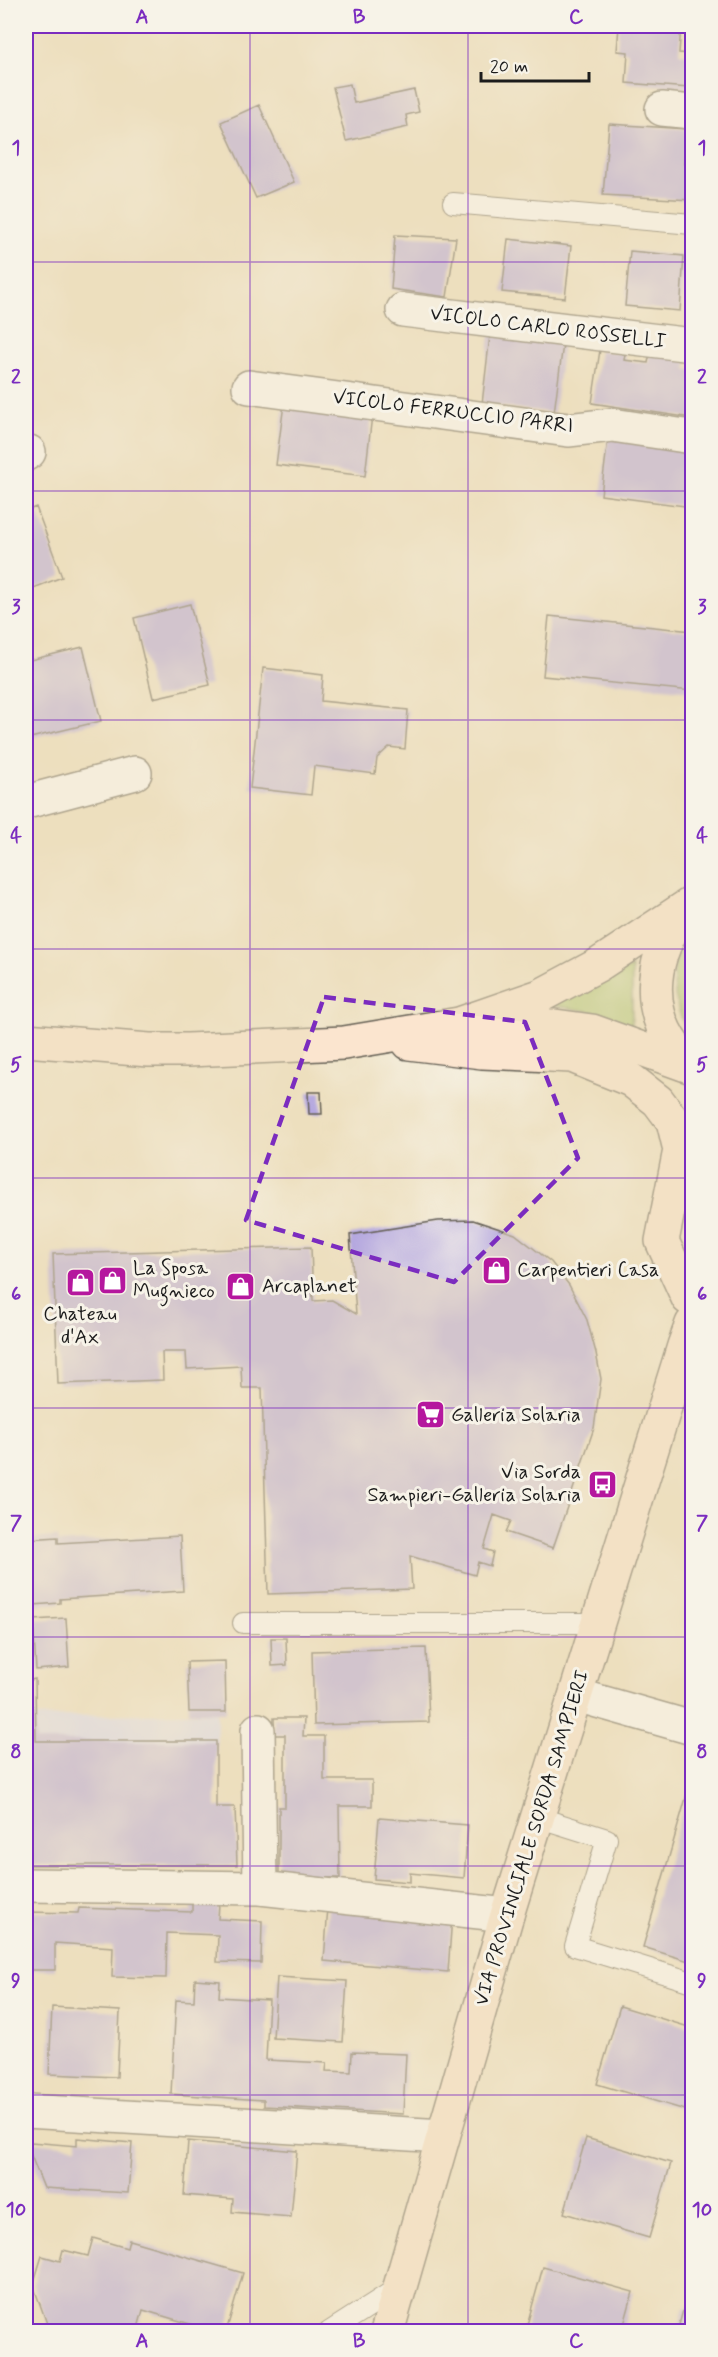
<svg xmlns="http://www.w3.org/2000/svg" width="718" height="2357" viewBox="0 0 718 2357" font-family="Mynerve,sans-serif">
	<rect width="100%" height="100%" fill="#f7f3e8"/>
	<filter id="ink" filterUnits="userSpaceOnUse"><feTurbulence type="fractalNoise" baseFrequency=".0167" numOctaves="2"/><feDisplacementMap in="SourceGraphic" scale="12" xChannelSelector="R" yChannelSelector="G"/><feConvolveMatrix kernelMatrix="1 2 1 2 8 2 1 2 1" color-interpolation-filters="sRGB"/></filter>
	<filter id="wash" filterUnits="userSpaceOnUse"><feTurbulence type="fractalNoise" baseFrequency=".008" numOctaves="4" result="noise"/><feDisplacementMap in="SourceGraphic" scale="24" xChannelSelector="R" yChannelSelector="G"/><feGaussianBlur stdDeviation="1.35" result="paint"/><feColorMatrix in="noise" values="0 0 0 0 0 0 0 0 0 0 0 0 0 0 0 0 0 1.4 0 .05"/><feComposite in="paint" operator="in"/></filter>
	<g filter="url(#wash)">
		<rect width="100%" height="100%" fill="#eddfbe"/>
		<path fill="#d6d8f8" d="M35,1679L36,1717L217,1712L216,1807H235L237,1865H26V1681Z"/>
		<path fill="#a6c268" stroke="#616f42" stroke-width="1.5" d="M692,929V1038C671,1006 665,959 692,929Z
			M632,967V1030L592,1012L545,1004Z"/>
		<g id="blocks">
			<path fill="#b2a5df" d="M619,26H681L679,53L691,54L689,88L626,83L628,52L617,51Z
				M350,84L354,103L414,90L419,112L406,115L408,127L346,141L333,87Z
				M259,105L294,182L256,198L221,122Z
				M609,124L687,129L684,164L692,168V200L603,195Z
				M395,235L456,238L447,297L391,289Z
				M508,239L571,246L565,298L502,292Z
				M630,251L684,256L680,311L625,306Z
				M490,335L563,344L554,413L482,404Z
				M600,350L625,354L624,360L648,363L650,353L688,358L686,369L692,370V418L592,403Z
				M284,404L372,415L365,476L276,465Z
				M608,438L692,449V507L601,495Z
				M36,507L62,577L26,591V511Z
				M190,604L210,685L153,698L134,618Z
				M549,616L692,631V691L543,676Z
				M83,647L101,721L26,739V661Z
				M263,668L323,675L321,701L408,710L405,749L389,747L377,758L375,774L314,766L311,795L250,788Z
				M308,1092H321L322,1114H309Z
				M473,1220L515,1234L551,1262L569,1285L587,1320L596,1353L601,1379L594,1428L553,1548L506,1532L511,1521L494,1515L484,1549L493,1552L490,1566L478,1562L475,1575L410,1556L412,1589L268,1594L262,1388H242L241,1366L187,1369L186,1352H162L163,1380L58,1384L53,1254L311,1247L313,1301L332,1300L356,1314L350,1235L438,1221Z
				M180,1536L183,1591L60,1599V1603L33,1605L28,1539L58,1537V1543Z
				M66,1618L69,1667L36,1670L33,1620Z
				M271,1638H286L287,1665L272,1666Z
				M426,1648L429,1722L314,1725L312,1651Z
				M225,1661L226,1712H189L187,1662Z
				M35,1679L36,1741H216V1807H235L237,1865H26V1681Z
				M274,1718H304L303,1736H324V1780H372V1806H339L340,1878H279V1807H285V1735H274Z
				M692,1777V1962L643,1947Z
				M379,1818L468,1825L464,1878L410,1873V1882L374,1879Z
				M192,1902L219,1903L218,1919L262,1921L261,1963L217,1962L218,1935L167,1933L166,1978L112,1977L113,1947L55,1943V1970H26V1912L78,1913L79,1908L192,1912Z
				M328,1907L452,1916L448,1972L324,1961Z
				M277,1977L347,1981L343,2042L273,2038Z
				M195,1979L220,1981L219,1997L269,2000L266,2060L327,2063L326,2071L351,2072L352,2052L406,2054L403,2114L264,2106V2100L171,2094L176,2000L194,2001Z
				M620,2006L692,2028V2112L597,2084Z
				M52,2007L120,2011L117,2077L49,2074Z
				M77,2138L132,2143L128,2193L44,2188L28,2148L31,2142L77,2146Z
				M586,2138L671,2163L649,2238L564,2213Z
				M188,2141L297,2151L291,2217L232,2212L233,2199L184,2195Z
				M93,2238L127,2248L129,2240L243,2273L226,2332H217L143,2310L137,2332H50L33,2285L42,2256L60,2261L63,2250L88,2256Z
				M543,2267L633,2292L622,2332H525Z
				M684,2307L692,2310V2332H677Z"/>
		</g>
	</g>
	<g filter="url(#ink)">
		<use href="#blocks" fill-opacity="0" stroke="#656055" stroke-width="1.5"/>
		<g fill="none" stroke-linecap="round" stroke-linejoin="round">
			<defs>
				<path id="lane" d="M453,203L692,224
					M243,1623H599
					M537,1817L607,1839L575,1946L692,1982
					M329,2332L399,2287"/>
				<path id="street" d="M662,109L692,112
					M403,310L692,345
					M249,387L568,430L612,425L692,437
					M26,454L29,452
					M26,802L135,773
					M576,1695L692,1728
					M258,1730L260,1888
					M26,1885L260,1888L507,1915
					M26,2111L443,2136"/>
				<path id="secondary" d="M682,915C653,953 644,1005 674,1046C679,1054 686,1060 692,1067
					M479,1024L555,1026L592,1031L692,1067
					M26,1040L149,1050H188L344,1043L459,1024L540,996L598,965L692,903
					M409,1043L482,1052L572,1056L631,1080L658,1101L673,1121L680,1150L662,1241L688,1298
					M387,2332L507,1915L684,1346L692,1324"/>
			</defs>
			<use href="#lane" stroke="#656055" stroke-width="22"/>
			<use href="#street" stroke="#656055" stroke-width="36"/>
			<use href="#secondary" stroke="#656055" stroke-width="36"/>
			<use href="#lane" stroke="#fff" stroke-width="20"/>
			<use href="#street" stroke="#fff" stroke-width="33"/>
			<use href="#secondary" stroke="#fbe5cf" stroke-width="33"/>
		</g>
	</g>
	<path d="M0 0H718V2357H0ZM324,997L525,1022L578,1158L454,1282L246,1220Z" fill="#eddfbe" fill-opacity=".55" fill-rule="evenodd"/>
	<path fill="none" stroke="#7b2cbf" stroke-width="4.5" stroke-dasharray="12 8" stroke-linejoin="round" d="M324,997L525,1022L578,1158L454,1282L246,1220Z"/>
	<path fill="none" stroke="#7b2cbf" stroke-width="1.5" stroke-opacity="0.55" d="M250,26V2332M468,26V2332M26,262H692M26,491H692M26,720H692M26,949H692M26,1178H692M26,1408H692M26,1637H692M26,1866H692M26,2095H692"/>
	<defs>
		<symbol id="shop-square" viewBox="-11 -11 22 22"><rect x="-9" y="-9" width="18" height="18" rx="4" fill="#b5179e" stroke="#f7f3e8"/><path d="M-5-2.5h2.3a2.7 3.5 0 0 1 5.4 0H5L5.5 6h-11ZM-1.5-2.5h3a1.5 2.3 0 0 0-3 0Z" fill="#fff"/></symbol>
		<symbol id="supermarket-square" viewBox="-11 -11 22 22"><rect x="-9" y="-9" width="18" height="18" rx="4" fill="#b5179e" stroke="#f7f3e8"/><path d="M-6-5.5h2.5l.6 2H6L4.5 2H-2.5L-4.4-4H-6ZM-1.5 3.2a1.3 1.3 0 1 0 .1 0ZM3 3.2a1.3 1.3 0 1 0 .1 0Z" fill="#fff"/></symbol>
		<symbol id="bus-square" viewBox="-11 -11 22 22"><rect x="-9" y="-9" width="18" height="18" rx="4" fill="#b5179e" stroke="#f7f3e8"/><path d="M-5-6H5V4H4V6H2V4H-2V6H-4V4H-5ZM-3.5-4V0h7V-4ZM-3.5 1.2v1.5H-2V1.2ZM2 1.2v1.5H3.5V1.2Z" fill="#fff"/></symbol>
	</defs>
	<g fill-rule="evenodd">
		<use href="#shop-square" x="480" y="1254" width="33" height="33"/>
		<use href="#shop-square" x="96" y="1264" width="33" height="33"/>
		<use href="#shop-square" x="64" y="1266" width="33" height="33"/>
		<use href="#shop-square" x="224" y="1270" width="33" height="33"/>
		<use href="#supermarket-square" x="414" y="1398" width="33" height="33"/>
		<use href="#bus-square" x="586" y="1468" width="33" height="33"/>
	</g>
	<g text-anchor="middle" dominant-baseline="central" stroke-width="6" stroke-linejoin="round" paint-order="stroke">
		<g font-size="20" fill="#1c1c1c" stroke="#f7f3e8">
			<text transform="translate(548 328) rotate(7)">VICOLO CARLO ROSSELLI</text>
			<text transform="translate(453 412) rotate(7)">VICOLO FERRUCCIO PARRI</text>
			<text transform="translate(532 1838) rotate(-73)">VIA PROVINCIALE SORDA SAMPIERI</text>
		</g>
		<g font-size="20" fill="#1c1c1c" stroke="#f7f3e8" text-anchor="start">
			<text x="133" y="1268">La Sposa<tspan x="133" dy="23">Mugnieco</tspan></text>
			<text x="517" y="1270">Carpentieri Casa</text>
			<text x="262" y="1286">Arcaplanet</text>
			<text x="80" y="1314" text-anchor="middle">Chateau<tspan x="80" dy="23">d'Ax</tspan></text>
			<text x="451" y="1415">Galleria Solaria</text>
			<text x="581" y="1472" text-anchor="end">Via Sorda<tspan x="581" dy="23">Sampieri-Galleria Solaria</tspan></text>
		</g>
	</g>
	<rect width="718" height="2357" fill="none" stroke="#f7f3e8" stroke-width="66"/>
	<path d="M481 72v9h108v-9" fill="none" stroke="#1c1c1c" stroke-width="3"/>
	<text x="490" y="72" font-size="18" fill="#1c1c1c" stroke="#f7f3e8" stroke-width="4.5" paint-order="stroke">20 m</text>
	<rect x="33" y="33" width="652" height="2291" fill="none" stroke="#7b2cbf" stroke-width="2"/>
	<g font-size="20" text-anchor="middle" font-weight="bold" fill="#7b2cbf">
		<text x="142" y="23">A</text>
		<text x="359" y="23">B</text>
		<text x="576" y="23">C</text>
		<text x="16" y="154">1</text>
		<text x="702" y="154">1</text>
		<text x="16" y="383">2</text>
		<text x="702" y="383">2</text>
		<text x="16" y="613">3</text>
		<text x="702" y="613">3</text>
		<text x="16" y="842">4</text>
		<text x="702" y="842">4</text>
		<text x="16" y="1071">5</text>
		<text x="702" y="1071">5</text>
		<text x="16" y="1300">6</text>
		<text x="702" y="1300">6</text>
		<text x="16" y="1529">7</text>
		<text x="702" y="1529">7</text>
		<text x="16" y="1758">8</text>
		<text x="702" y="1758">8</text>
		<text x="16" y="1987">9</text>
		<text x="702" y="1987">9</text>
		<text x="16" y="2216">10</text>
		<text x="702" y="2216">10</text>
		<text x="142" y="2347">A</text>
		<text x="359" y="2347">B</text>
		<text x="576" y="2347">C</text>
	</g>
</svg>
